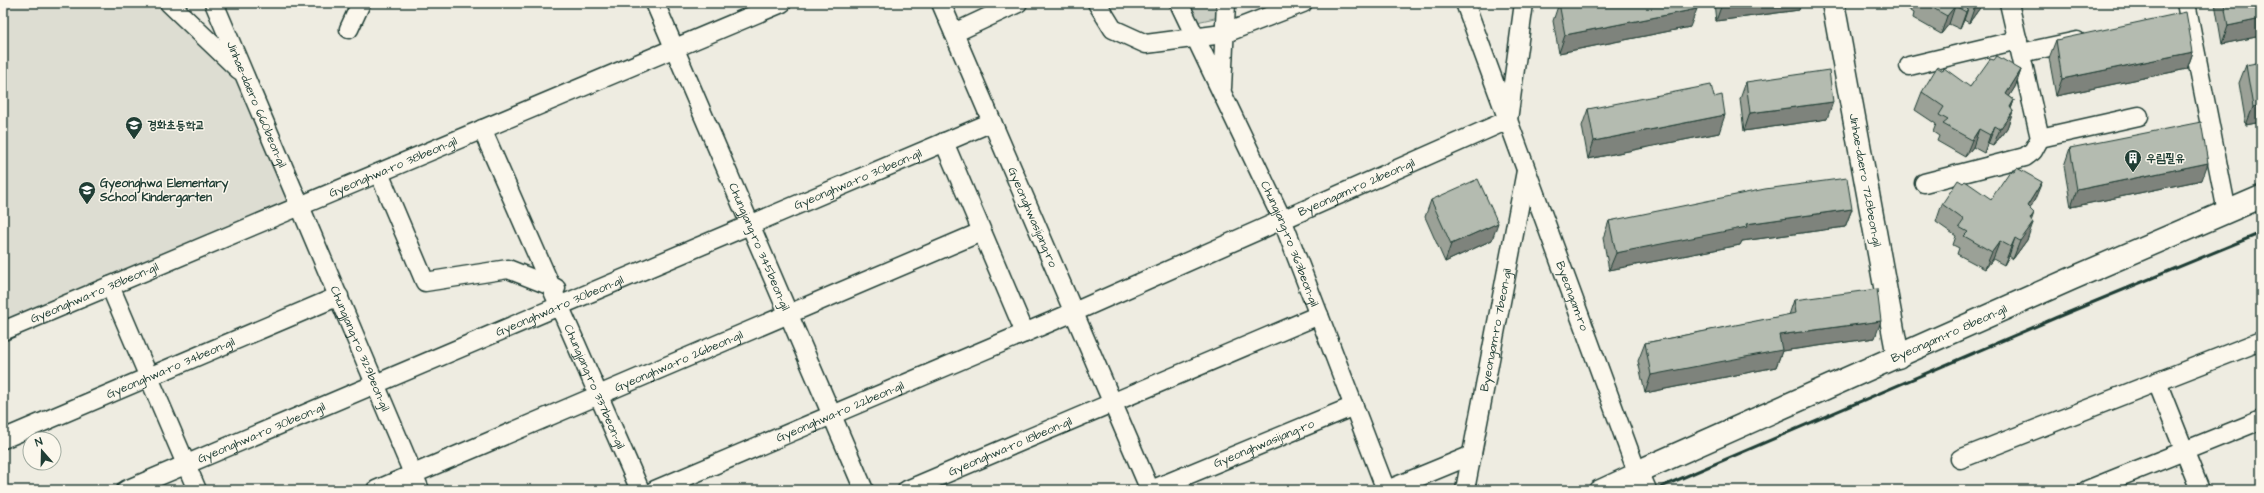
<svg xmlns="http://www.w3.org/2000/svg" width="2264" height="493" viewBox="0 0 2264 493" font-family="'Architects Daughter','Poor Story',sans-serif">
	<rect width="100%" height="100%" fill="#eeece1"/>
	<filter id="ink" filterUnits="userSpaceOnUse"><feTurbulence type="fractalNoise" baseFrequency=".025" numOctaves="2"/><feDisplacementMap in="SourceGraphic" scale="8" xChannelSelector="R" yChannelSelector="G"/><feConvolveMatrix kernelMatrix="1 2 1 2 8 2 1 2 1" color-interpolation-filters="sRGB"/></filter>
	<g filter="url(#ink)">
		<path fill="#ddddd2" d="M9,3H163L234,77L294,203L3,325V6Z"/>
		<path fill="#cbcfc4" stroke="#75867c" d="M1190,3H1217L1219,17L1197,22Z"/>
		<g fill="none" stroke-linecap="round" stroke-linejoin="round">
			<defs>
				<g id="street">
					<path d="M169,3L239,70"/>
					<path id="s1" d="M214,3L420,490"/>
					<path id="s2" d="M655,3L864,490"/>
					<path id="s3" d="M941,3L1150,490"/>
					<path d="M1097,3L1113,29L1146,44L1223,34L1303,3"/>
					<path id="s4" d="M1179,3L1282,219L1386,490"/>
					<path id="s5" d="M1465,3L1637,472L1598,490"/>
					<path d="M2186,3L2227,212"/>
					<path d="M349,29L361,3"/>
					<path d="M954,33L1018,3"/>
					<path d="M2021,53L2077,41"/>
					<path d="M1909,66L2018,40"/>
					<path d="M1222,88L1226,3"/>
					<path id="s6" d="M482,129L640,490"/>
					<path d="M2040,138L2139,116"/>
					<path d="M944,142L1025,333"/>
					<path d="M379,173L425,282L508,269L556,288"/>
					<path d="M1924,183L2025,157L2033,151L2040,138L2009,3"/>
					<path d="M110,286L197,490"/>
					<path id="s7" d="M3,331L782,3"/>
					<path d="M2157,382L2200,490"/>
					<path id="s8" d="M3,439L339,296"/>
					<path d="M1960,459L2261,341"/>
					<path id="s9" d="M126,490L992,122"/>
					<path id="s10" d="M376,490L981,232"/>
					<path id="s11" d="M655,490L1074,312L1508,120L1524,3"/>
					<path id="s12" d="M907,490L1319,315"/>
					<path id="s13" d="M1151,490L1354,406"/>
					<path d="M1387,490L1472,455"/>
					<path id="s14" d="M1465,490L1526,171"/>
					<path d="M2087,490L2261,420"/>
				</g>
				<g id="secondary">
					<path id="s15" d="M1833,3L1898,357"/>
					<path id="s16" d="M1645,490L1637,472L2071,279L2261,197"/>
				</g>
			</defs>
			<use href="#street" stroke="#1f3d34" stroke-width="21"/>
			<use href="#secondary" stroke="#1f3d34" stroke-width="25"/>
			<use href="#street" stroke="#fbf7ec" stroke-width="18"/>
			<use href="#secondary" stroke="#fbf7ec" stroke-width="22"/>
			<path stroke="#1f3d34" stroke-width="3" d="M1654,490L2055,318L2261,233"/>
		</g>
		<path fill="#9ba197" stroke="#1f3d34" d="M1559,3L1690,27L1559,53L1553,21Z
			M1714,3H1801L1799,10L1716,21Z
			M1910,3H1983L1982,5L1969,23L1964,20L1960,29L1949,24L1941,34L1913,18L1914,13L1908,9Z
			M2215,3H2261V36L2222,44Z
			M2056,40L2193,52L2187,69L2056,96L2049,58Z
			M1994,60L2021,70L2015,87L2009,96L2014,100L2011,109L2013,111L2007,128L1993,146L1988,144L1984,153L1973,147L1965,157L1937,141L1939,136L1933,132L1936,124L1915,110L1922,92L1970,87Z
			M2246,65L2261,122L2246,125L2239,83Z
			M1746,82L1827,119L1744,131L1740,99Z
			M1714,97L1719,133L1588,159L1582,126L1588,109Z
			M2070,148L2202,180L2071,207L2064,166Z
			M1991,199H2035L2030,209L2031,221L2027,240L2013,259L2009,256L2004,265L1993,259L1985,269L1957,254L1959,248L1953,245L1956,236L1936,222L1942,204Z
			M1431,200L1492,240L1445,262L1425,217Z
			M1852,209L1845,227L1742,241L1740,245L1609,270L1603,238L1609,221Z
			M1794,300L1875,338L1782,351L1776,367L1645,393L1638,361L1645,343L1789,315Z"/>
		<path fill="#7e837b" stroke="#1f3d34" d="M1729,3H1801L1799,10L1716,21L1722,4Z
			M1970,3L1964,20L1960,29L1966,12Z
			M1977,3H1983L1982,5L1969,23L1975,6Z
			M1955,6L1949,24L1941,34L1947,16Z
			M1697,9L1690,27L1559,53L1565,35Z
			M2261,19V36L2222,44L2228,26Z
			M2193,52L2187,69L2056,96L2062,79Z
			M2021,70L2015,87L2000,112L2006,94Z
			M2014,100L2008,118L2010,107Z
			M1833,102L1827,119L1744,131L1750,113Z
			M2261,105V122L2246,125L2253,107Z
			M2013,111L2007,128L1993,146L2000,129Z
			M1725,115L1719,133L1588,159L1594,141Z
			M1995,126L1988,144L1984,153L1990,135Z
			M1979,129L1973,147L1965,157L1972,140Z
			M2208,163L2202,180L2071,207L2077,190Z
			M2042,182L2035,199L2020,224L2027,206Z
			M1852,209L1845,227L1742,241L1740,245L1609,270L1616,253L1746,224Z
			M2034,213L2028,230L2033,223L2027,240L2013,259L2020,241L2030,219Z
			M1498,223L1492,240L1445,262L1451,244Z
			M2015,238L2009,256L2004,265L2011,247Z
			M2000,241L1993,259L1985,269L1992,252Z
			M1881,321L1875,338L1782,351L1776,367L1645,393L1651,375L1779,335Z"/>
		<path fill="#b4bbb0" stroke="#1f3d34" d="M1559,3H1695L1697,9L1565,35Z
			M1924,3H1970L1966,12L1955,6L1947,16Z
			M1971,3H1977L1975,6Z
			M2224,3H2261V19L2228,26Z
			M2186,12L2193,52L2062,79L2056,40Z
			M1997,56L2021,70L2006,94L2014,100L2010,107L2013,111L2000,129L1995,126L1990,135L1979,129L1972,140L1943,124L1948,120L1939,115L1944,107L1922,92L1937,67L1943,71L1944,68L1970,87L1990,59L1994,60Z
			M2261,62V105L2253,107L2246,65Z
			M1829,70L1833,102L1750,113L1746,82Z
			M1711,85L1714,97L1722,95L1725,115L1594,141L1588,109Z
			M2201,122L2208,163L2077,190L2070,148Z
			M2017,168L2042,182L2027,206L2034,213L2030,219L2033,223L2020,241L2015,238L2011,247L2000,241L1992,252L1964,236L1968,232L1959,227L1964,220L1942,204L1958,180L1963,183L1965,181L1991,199L2010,171L2014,172Z
			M1847,178L1852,209L1746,224L1747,227L1616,253L1609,221L1765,189Z
			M1478,179L1498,223L1451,244L1431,200Z
			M1877,289L1881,321L1779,335L1782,350L1651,375L1645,343L1796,313L1794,300Z"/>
	</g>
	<defs>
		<symbol id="school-pin" viewBox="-11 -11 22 30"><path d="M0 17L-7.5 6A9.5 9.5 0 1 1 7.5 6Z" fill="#1f3d34" stroke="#fbf7ec"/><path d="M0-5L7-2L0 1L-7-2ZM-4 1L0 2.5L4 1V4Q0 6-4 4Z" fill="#fff"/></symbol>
		<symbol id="building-pin" viewBox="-11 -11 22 30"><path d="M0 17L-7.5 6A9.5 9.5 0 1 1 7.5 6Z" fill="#1f3d34" stroke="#fbf7ec"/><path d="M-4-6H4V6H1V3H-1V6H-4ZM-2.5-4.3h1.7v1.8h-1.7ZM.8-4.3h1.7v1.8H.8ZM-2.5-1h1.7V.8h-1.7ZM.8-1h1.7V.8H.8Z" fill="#fff"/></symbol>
	</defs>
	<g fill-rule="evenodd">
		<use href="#school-pin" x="124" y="115" width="20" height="27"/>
		<use href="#building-pin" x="2123" y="148" width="20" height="27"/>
		<use href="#school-pin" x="77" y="180" width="20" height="27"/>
	</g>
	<g text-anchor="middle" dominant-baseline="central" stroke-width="3" stroke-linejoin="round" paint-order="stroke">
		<g font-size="12" fill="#1f3d34" stroke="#fbf7ec">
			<text stroke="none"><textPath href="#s1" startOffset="110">Jinhae-daero 660beon-gil</textPath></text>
			<text stroke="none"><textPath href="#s7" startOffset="423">Gyeonghwa-ro 38beon-gil</textPath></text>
			<text stroke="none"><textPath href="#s9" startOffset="795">Gyeonghwa-ro 30beon-gil</textPath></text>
			<text stroke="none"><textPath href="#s15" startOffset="180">Jinhae-daero 728beon-gil</textPath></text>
			<text stroke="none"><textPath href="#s11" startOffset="764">Byeongam-ro 21beon-gil</textPath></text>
			<text stroke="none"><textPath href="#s3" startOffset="233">Gyeonghwasijang-ro</textPath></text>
			<text stroke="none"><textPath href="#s4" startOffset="265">Chungjang-ro 363beon-gil</textPath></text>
			<text stroke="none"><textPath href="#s2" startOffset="265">Chungjang-ro 345beon-gil</textPath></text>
			<text stroke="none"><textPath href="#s7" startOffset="99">Gyeonghwa-ro 38beon-gil</textPath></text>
			<text stroke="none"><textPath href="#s5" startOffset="312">Byeongam-ro</textPath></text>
			<text stroke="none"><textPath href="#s9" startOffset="471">Gyeonghwa-ro 30beon-gil</textPath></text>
			<text stroke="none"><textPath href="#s14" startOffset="163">Byeongam-ro 7beon-gil</textPath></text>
			<text stroke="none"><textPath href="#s16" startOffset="361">Byeongam-ro 8beon-gil</textPath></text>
			<text stroke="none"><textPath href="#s1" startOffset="375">Chungjang-ro 329beon-gil</textPath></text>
			<text stroke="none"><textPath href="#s10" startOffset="329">Gyeonghwa-ro 26beon-gil</textPath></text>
			<text stroke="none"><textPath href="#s8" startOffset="182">Gyeonghwa-ro 34beon-gil</textPath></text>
			<text stroke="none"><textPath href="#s6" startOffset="281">Chungjang-ro 337beon-gil</textPath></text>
			<text stroke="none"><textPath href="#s11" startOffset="201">Gyeonghwa-ro 22beon-gil</textPath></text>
			<text stroke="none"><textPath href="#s9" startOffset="147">Gyeonghwa-ro 30beon-gil</textPath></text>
			<text stroke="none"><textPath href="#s13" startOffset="122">Gyeonghwasijang-ro</textPath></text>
			<text stroke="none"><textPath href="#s12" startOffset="112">Gyeonghwa-ro 18beon-gil</textPath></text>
		</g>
		<g font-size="12" font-weight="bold" fill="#1f3d34" stroke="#fbf7ec" text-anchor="start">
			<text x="147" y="125">경화초등학교</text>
			<text x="2146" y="158">우림필유</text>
			<text x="100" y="183">Gyeonghwa Elementary<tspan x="100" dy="14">School Kindergarten</tspan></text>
		</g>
	</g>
	<rect width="2264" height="493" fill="none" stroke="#fbf7ec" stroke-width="16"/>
	<rect x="8" y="8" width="2248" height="477" fill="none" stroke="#1f3d34" stroke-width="1.5" filter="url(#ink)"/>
	<g transform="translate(42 451) rotate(340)"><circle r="19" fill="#fbf7ec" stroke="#a3ada2"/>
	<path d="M0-3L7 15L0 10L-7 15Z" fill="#1f3d34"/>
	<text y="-6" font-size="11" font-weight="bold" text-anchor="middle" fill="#1f3d34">N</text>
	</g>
</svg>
